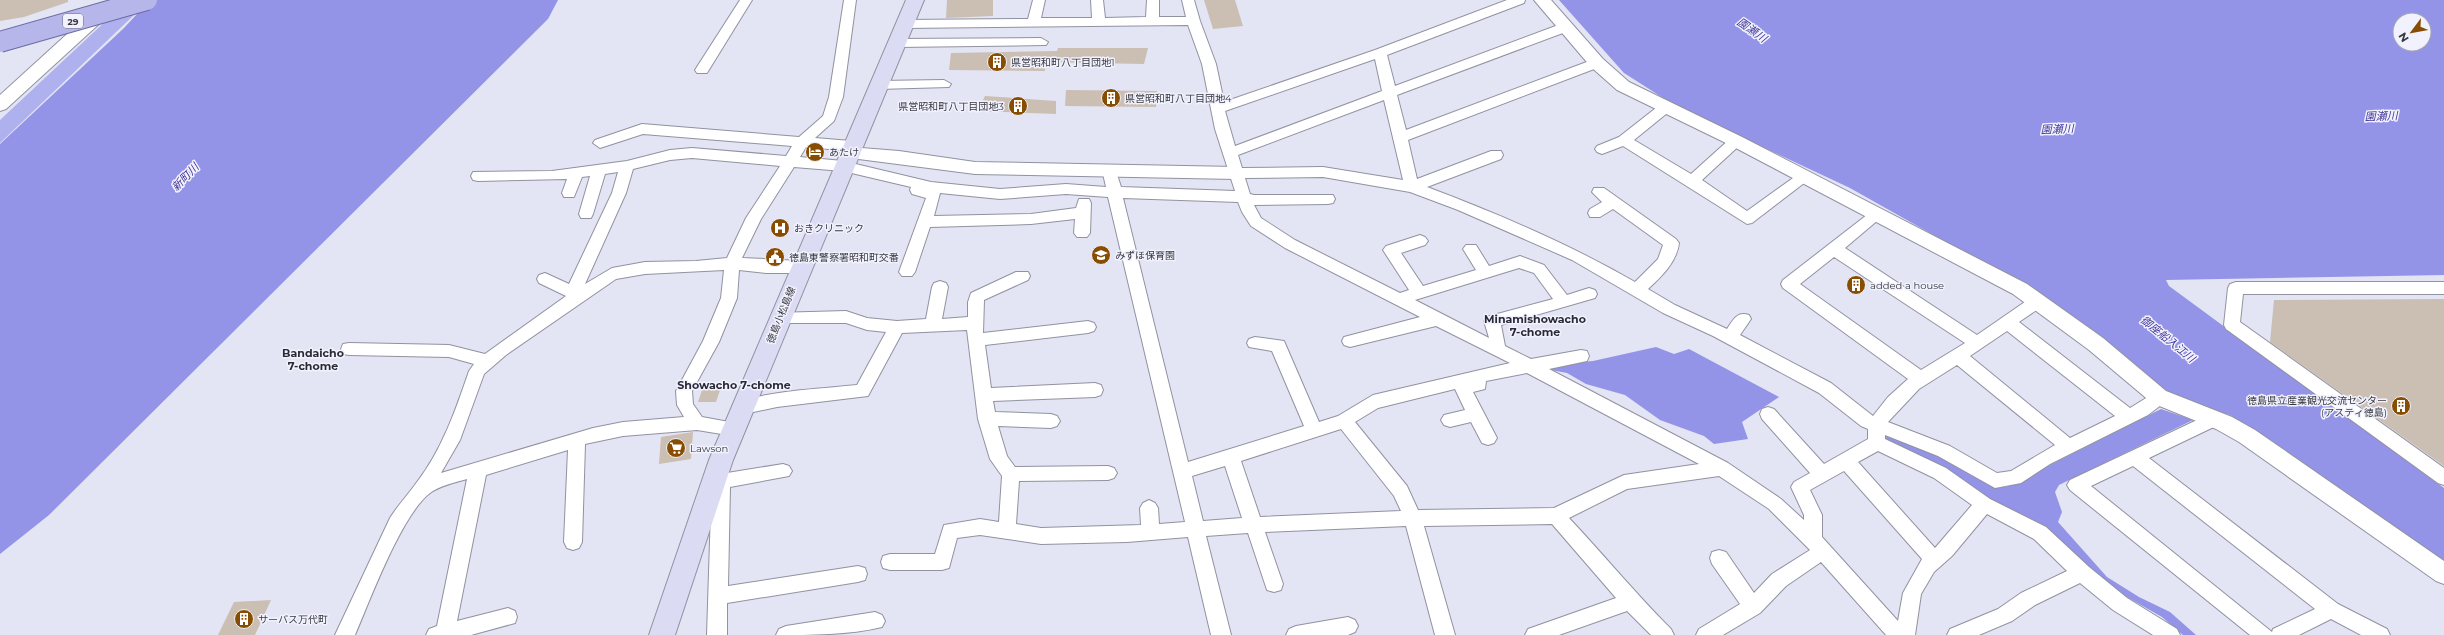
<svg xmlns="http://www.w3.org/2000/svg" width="2444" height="635" viewBox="0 0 2444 635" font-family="Montserrat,'Noto Sans JP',sans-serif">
	<rect width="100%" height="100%" fill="#e3e4f4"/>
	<path fill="#afb1ee" d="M149,0L133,16L0,143V120L110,17Z"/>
	<path fill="#9393e8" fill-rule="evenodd" d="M150,0H558L548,19L49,515L0,554V144L124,28Z
		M1559,0H2444V275L2166,280L2169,286L2444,488V562L2295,457L2230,415L2198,406L2166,392L2135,367L2008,277L1850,188L1679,108L1624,73ZM2400,20H2424V44H2400Z
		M1656,347L1674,354L1689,349L1779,397L1742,422L1748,439L1714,444L1704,436L1660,420L1625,395L1586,384L1567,373L1546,369L1549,365L1593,361Z
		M2161,409L2193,420L2059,485L2055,492L2062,512L2058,522L2107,577L2139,597L2170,612L2196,635H2183L2162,617L2125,596L2083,563L1885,442L1887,434L1907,440L1995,485L2006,487Z"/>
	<path fill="#cbbeb3" d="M0,0H68V2L24,17L0,21Z
		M947,0H993V16L946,18Z
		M1204,0H1235L1243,26L1213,29Z
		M1058,48H1148L1144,64L1045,62V71L949,70L951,53L1057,51Z
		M1066,90L1157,91L1156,107L1065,106Z
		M985,96L1056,101V114L978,111Z
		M2444,299V466L2270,342L2274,300Z
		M703,387H721L716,402H698Z
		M693,432L691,459L659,464L661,437Z
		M271,600L255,635H218L234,602Z"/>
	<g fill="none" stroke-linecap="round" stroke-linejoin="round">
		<defs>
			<path id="minor" d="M740,0H752L707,73H697L695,70Z
				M844,0H856L843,97L834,121L815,138L851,141L858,146L851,151L806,147L800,157L843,161L931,182L1000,189L1066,184L1106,187L1102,169L1104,165H1114L1121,187L1235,191L1215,129L1202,64L1188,25L904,28L897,24L904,20L1028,19L1033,0H1045L1041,18H1092L1091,0H1103L1105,18L1146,17L1147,0H1159V17H1186L1182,0H1194L1200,21L1216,64L1224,102L1375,50L1507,0H1525L1524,3L1387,55L1395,86L1561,24H1571L1573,27L1571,30L1397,95L1406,130L1592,60L1597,59L1604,63L1602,66L1408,140L1417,179L1491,151H1501L1503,155L1501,159L1427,187C1499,214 1569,244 1635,282L1658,259L1663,245L1613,209L1600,217H1590L1588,213L1590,209L1602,202L1592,192L1594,188H1604L1676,239L1679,243C1677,262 1661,277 1648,289L1675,305L1727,329C1733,320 1737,311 1749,315L1751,319L1740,335L1831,383L1873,416L1888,397L1908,379L1783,288L1781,284L1783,280L1872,211H1882L1884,215L1845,248L1977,335L2032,297L2038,295L2044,297L2046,301L2044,305L2019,322L2130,408L2159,390L2165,392L2167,397L2165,402L2148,415L2050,464L2021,483L1995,488L1938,456L1885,435V439L1946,468L1990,499L2046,527L2089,567L2127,598L2177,629L2180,635H2153L2113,610L2080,583L2035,605L2012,621L1979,635H1947L1950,629L1998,609L2021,593L2067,571L2034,539L1987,514L1952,556L1934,572L1921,594L1915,635H1886L1821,562L1786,586L1760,613L1723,635H1696L1699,629L1740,604L1712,564L1710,558L1712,552L1719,550L1726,552L1754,593L1772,574L1810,550L1769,509L1719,476L1627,489L1569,518C1604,555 1635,593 1671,629L1674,635H1651L1627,611L1559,635H1525L1528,629L1616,598L1552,524L1424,526L1455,635H1435L1406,526L1265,532L1283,584L1281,590L1274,592L1267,590L1248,533L1206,536L1231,635H1211L1188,537L1127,542L1041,544L980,535L957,538L949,568L942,570H890L883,568L881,562L883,556L890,554H935L944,525L980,519L999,522L1002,476L990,459L978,419L967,330L902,333L868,396L777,407L744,414L738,412L736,407L738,402C776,390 818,389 857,385L886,332L867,330L846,323H780L774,321L772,317L774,313L846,311L867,318L897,321L926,319L932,287L934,283L940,281L946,283L948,287L942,319L968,317V302L971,293L1016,272H1028L1030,276L1028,280L984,300L983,333L1088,321L1094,323L1096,327L1094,331L1088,333L985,345L991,388L1095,383L1101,385L1103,390L1101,395L1095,397L993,401L995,412L1051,414L1057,416L1060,421L1057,426L1051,428L998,426L1007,456L1015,467L1108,466L1114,468L1117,473L1114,478L1108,480L1019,481L1016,524L1041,528L1141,525L1140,508L1143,503L1149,500L1155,503L1158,508L1159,524L1185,522L1108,197L1066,194L1000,199L940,193L934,216L1031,214L1076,208L1079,199H1089L1091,203L1090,233L1087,237H1077L1074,233L1075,219L1031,224L930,227L915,272L912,276H902L899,272L926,198L912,194L910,190L911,187L843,171L794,167L761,219L742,258L801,261L806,263L809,267L806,271L801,273H766L739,270L737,298L719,342L692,391L693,404L702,417L740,424L743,429L740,434L734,436L697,430L623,436L585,444L582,542L579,548L573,550L567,548L564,542L568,450L486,475L457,621L508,608L515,611L517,617L515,623L471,635H426L429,629L437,626L467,479C456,482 439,486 430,493C402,514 370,600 355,635H335L390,518C398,505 408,495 417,482C442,450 456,409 469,371L474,364L449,357L349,355L343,354L341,349L343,344L349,343L449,345L485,354L566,296L539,283L537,279L539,275L545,273L569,284L612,193L618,172L605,174L593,214L591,218H581L579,214L590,176L582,177L574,197H564L562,193L567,179L478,181L473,180L471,176L473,172L552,171L627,161L670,150L692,148L786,156L792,146L643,134L600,148L593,143L595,140L642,124L799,137L823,116L829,97ZM1375,59L1382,91L1235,146L1225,111ZM1384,100L1403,180L1323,167L1242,168L1238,155ZM692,158L780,166L746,218L727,258L696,261L645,262L612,268L585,284L626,193L633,169L670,160ZM1323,177L1410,192L1458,210L1572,260L1663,313L1713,336L1819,393L1861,426L1868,429V439L1824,464L1774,409L1768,407L1762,409L1760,414L1762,419L1810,473L1794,482L1791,487L1804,515V520L1781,499L1728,463L1549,369L1587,361L1589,356L1587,351L1581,350L1531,359L1505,346L1501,325L1595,298L1597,294L1595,290L1589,288L1567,295L1544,265L1520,256L1489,266L1476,245H1466L1463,249L1476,270L1423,286L1401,253L1425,245L1428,241L1425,237L1420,235L1386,246L1383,250L1409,290L1400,293L1295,240L1261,218L1254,205L1328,204L1333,203L1335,199L1333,195H1254L1250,194L1245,178ZM1123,198L1238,202L1242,212L1251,226L1285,248L1420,317L1344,337L1342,341L1344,345L1350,347L1436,326L1510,363L1373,395L1338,416L1319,422L1284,341L1255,337L1249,339L1247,343L1249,347L1272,351L1304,426L1188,462ZM1834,257L1965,343L1921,370L1800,284ZM1519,268L1534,273L1553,299L1486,317L1484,321L1489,338L1415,300ZM724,270L721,298L703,341L676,391L677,405L684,417L623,422L593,428L441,473L460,440L484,374L506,355L616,279L645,274ZM2007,331L2115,416L2070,438L1970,356ZM1957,365L2055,445L2011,471L1997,473L1950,446L1888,422L1919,389ZM1527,373L1699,464L1624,475L1554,508L1418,510L1407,486L1355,422L1378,408L1455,389L1465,410L1444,415L1441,420L1444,425L1450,427L1471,422L1482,443L1488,445L1494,443L1497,438L1473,392L1485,389L1486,381ZM1341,429L1394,496L1401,511L1260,517L1241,461ZM1878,451L1934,478L1972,505L1935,548L1858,462ZM1225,466L1242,518L1203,521L1192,476ZM1844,471L1922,559L1903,593L1898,621L1822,537V515L1810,490Z
				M1041,38L1048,42L1046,45L897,47L890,43L897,39Z
				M944,80L951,84L949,87L878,89L871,85L878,81Z
				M1666,102L1673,107L1671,110L1634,140L1691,174L1731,138H1741L1743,141L1741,144L1702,180L1747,211L1800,173H1810L1812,177L1752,223L1747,224L1623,146L1602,154L1597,152L1595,149L1597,146L1619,137L1661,104Z
				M2236,282H2444V294H2243L2240,322L2444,468V485L2438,483L2226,329L2224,325L2228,288L2230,284Z
				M2214,412L2220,414L2223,419L2220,424L2149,458L2338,604L2387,629L2390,635H2361L2331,619L2299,635H2250L2070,490L2067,485L2070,480ZM2133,466L2315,609L2273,629L2272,632L2091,486Z
				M783,464L789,466L792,471L789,476L730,487L728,586L858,566L865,568L867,574L865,580L858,582L727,603V635H707L712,478L715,473L721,471L727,473Z
				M875,612L882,615L885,621L882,627C849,635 811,635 776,635L779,629L786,626Z
				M1348,617L1355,620L1358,626L1355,632L1348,635H1286L1289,629L1296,626Z"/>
			<path id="tertiary" d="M1534,0H1551L1603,59L1629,82L1742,137L2027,284L2103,338L2166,391L2232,417L2255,430L2444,561V584L2436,581L2239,442L2216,429L2152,403L2089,350L2013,294L1730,145L1617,90L1591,67Z
				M105,4L111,5L113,9L111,13L6,109L0,111V95L99,5Z
				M849,147L899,151L975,162L1236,167L1242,169L1245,173L1242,177L1236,179L975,174L843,157L840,153L843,149Z"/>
			<path id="secondary" d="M906,0H924L733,460L675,635H649L709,460Z"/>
		</defs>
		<use href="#minor" stroke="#9192a0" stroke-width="2"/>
		<use href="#tertiary" stroke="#9192a0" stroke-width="2"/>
		<use href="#secondary" stroke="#9192a0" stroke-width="2"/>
		<use href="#minor" fill="#fff" fill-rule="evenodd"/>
		<use href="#tertiary" fill="#fff" fill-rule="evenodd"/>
		<use href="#secondary" fill="#dbdbf4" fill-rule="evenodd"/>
		<defs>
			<path id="primary-bridge" d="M0,42L147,0"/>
		</defs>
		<use href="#primary-bridge" stroke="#6b6ba5" stroke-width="22" stroke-linecap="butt"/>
		<use href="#primary-bridge" stroke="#b6b6ea" stroke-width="20"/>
	</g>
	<defs>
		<symbol id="building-disc" viewBox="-11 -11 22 22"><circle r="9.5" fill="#874d03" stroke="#f1f2fe"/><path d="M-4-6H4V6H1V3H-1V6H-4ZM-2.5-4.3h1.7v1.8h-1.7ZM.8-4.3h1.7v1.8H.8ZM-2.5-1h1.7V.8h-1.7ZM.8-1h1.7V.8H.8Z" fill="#fff"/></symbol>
		<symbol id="hotel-disc" viewBox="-11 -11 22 22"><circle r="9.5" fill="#874d03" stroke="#f1f2fe"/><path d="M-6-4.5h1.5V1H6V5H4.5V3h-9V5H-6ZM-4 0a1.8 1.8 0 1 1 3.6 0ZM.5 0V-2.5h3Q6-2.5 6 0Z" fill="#fff"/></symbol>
		<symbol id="hospital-disc" viewBox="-11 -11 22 22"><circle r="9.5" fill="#874d03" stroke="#f1f2fe"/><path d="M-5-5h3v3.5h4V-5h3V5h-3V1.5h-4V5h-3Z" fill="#fff"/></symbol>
		<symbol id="school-disc" viewBox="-11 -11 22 22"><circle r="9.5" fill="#874d03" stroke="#f1f2fe"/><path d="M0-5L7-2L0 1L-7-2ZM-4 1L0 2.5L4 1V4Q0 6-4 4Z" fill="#fff"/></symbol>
		<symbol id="civic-disc" viewBox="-11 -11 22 22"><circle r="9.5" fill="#874d03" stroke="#f1f2fe"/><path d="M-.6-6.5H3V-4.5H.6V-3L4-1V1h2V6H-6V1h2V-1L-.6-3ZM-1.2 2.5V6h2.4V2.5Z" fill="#fff"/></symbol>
		<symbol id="supermarket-disc" viewBox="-11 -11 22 22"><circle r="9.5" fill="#874d03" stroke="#f1f2fe"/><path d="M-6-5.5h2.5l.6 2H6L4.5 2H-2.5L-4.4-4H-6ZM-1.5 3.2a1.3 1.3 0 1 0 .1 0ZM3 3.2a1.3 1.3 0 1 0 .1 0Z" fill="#fff"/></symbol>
	</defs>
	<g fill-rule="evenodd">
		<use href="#building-disc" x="986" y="51" width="22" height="22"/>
		<use href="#building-disc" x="1100" y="87" width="22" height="22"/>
		<use href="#building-disc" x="1007" y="95" width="22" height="22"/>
		<use href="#hotel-disc" x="804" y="141" width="22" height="22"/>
		<use href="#hospital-disc" x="769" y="217" width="22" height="22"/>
		<use href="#school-disc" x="1090" y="244" width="22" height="22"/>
		<use href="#civic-disc" x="764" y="246" width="22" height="22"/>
		<use href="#building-disc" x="1845" y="274" width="22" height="22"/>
		<use href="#building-disc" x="2390" y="395" width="22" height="22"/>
		<use href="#supermarket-disc" x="665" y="437" width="22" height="22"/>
		<use href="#building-disc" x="233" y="608" width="22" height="22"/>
	</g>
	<g text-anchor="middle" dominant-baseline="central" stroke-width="3" stroke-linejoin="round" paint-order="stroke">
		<rect fill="#f1f2fe" stroke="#707078" stroke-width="1" x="63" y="14" width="20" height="14" rx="3"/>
		<g font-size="9" font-weight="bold" fill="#38393f">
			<text x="73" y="21">29</text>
		</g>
		<g font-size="10" fill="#38393f" stroke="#f1f2fe" text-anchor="start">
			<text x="1011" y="62">県営昭和町八丁目団地1</text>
			<text x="1125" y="98">県営昭和町八丁目団地4</text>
			<text x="1004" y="106" text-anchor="end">県営昭和町八丁目団地3</text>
			<text x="829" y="152">あたけ</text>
			<text x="794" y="228">おきクリニック</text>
			<text x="1115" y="255">みずほ保育園</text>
			<text x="789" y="257">徳島東警察署昭和町交番</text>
			<text x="1870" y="285">added a house</text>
			<text x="2387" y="400" text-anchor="end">徳島県立産業観光交流センター<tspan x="2387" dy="12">(アスティ徳島)</tspan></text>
			<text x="690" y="448">Lawson</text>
			<text x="258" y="619">サーパス万代町</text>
		</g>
		<g font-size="10" fill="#38393f" stroke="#f1f2fe">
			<text transform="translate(781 315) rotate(-68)">徳島小松島線</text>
		</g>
		<g font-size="11" font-style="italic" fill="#413597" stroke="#f1f2fe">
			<text transform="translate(1752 30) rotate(35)">園瀬川</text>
			<text transform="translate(2381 116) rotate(-2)">園瀬川</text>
			<text transform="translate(2057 129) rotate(-2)">園瀬川</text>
			<text transform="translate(185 177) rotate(-46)">新町川</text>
			<text transform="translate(2168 339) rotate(39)">御座船入江川</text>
		</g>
		<g font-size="11" font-weight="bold" fill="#2a2a36" stroke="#f1f2fe">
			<text x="1535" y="319">Minamishowacho<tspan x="1535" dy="13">7-chome</tspan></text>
			<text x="313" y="353">Bandaicho<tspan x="313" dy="13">7-chome</tspan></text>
			<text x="734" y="385">Showacho 7-chome</text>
		</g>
	</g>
	<g transform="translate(2412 32) rotate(238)"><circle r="19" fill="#f1f2fe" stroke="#a7a8b2"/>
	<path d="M0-3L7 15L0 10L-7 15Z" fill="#874d03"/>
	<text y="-6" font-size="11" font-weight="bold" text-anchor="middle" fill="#38393f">N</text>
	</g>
</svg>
